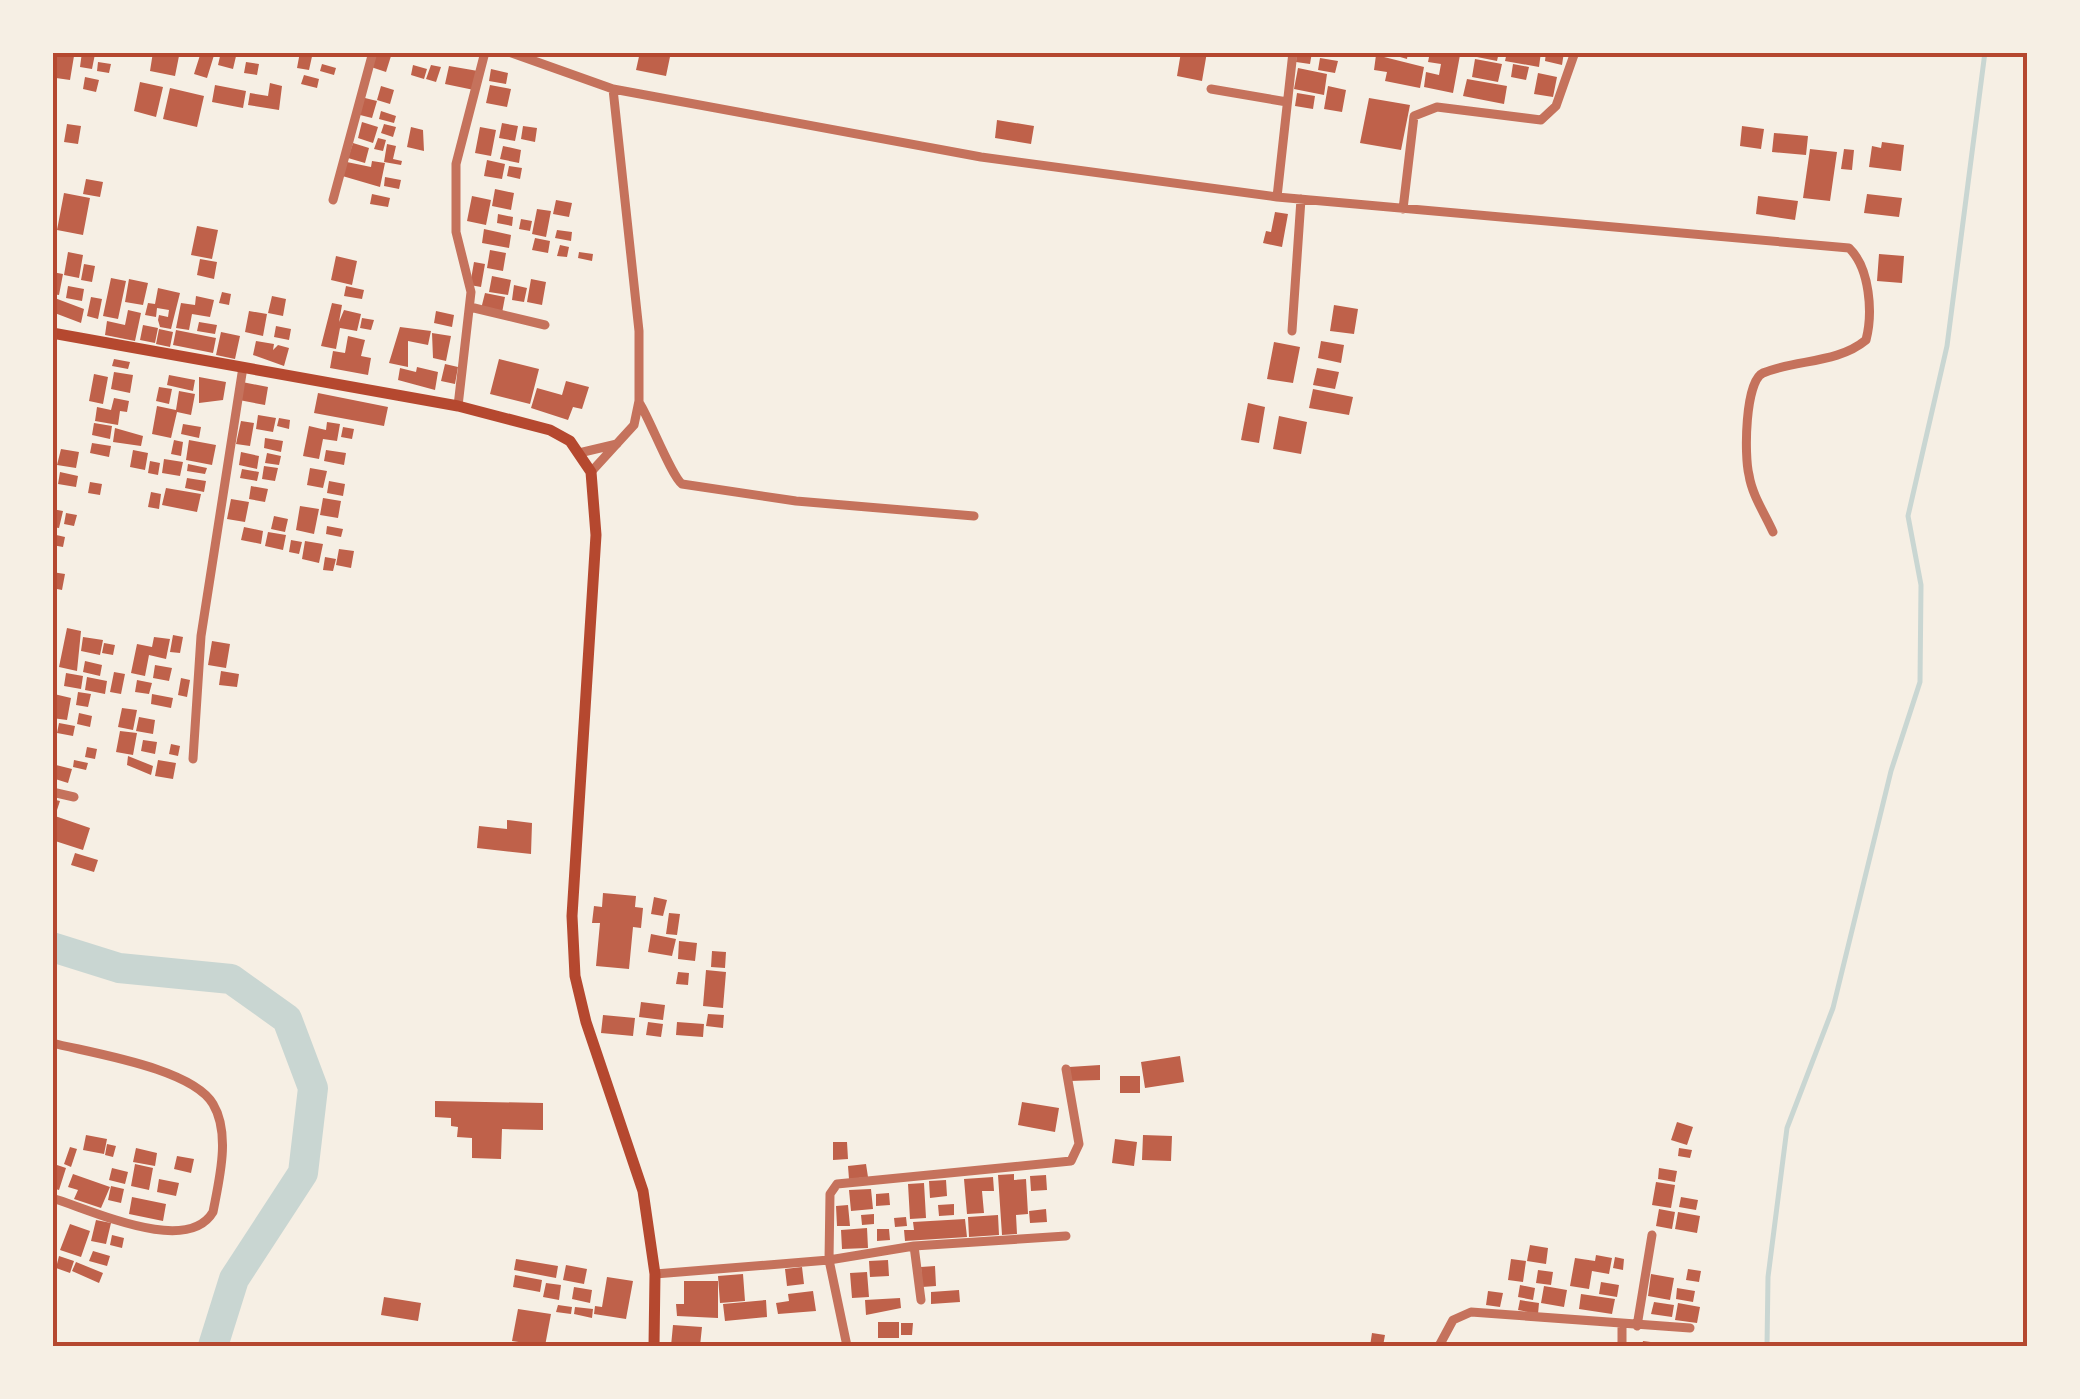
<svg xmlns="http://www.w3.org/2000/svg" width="2080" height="1399" viewBox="0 0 2080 1399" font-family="Lora,serif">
	<rect width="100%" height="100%" fill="#f6efe4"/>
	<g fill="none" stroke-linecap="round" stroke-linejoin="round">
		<path stroke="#c9d6d2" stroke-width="5" d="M1767,1346L1768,1277L1787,1128L1833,1008L1891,771L1920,682L1921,585L1908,516L1947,346L1985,52"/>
		<path stroke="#c9d6d2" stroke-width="30" d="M52,947L119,968L231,979L287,1019L313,1088L303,1173L234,1279L213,1346"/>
	</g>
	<path fill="#bf614a" d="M82,52L95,54L92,69L80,67Z
		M153,52L179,56L175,76L150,71Z
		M201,52H215L207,78L194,74Z
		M221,52H237L233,69L218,65Z
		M300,52H313L309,70L297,68Z
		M375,52L391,56L386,72L371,67Z
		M640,52H671L666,76L636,70Z
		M1181,52H1207L1202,81L1177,76Z
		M1297,52H1312L1310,64L1296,62Z
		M1383,52H1408L1407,59Z
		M1430,52L1460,55L1453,93L1424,87L1426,72L1439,75L1441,64L1428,62Z
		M1477,52H1499L1497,61L1477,57Z
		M1507,52H1541L1539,67L1505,61Z
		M1546,52H1564L1562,65L1545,61Z
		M57,53L74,56L70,80L56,78L52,88Z
		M1376,55L1424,67L1420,88L1385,81L1387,72L1374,70Z
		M1320,58L1338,61L1335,73L1318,70Z
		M1475,59L1502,64L1498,82L1472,77Z
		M98,62L111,64L109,73L97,71Z
		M246,62L259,64L257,75L244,73Z
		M322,64L336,68L334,75L320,71Z
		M1513,64L1529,67L1526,80L1511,77Z
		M413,65L427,69L424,79L411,75Z
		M431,65L441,67L436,82L426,79Z
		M449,66L478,71L474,90L445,84Z
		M1298,68L1327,74L1324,95L1294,89Z
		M491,69L508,73L506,84L489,81Z
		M1538,73L1557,77L1553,97L1534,94Z
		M304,75L319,79L317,88L301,84Z
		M85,77L99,80L96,92L83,89Z
		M1467,79L1507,86L1504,104L1463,96Z
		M140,82L163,87L156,117L134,111Z
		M270,83L282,86L279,110L248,105L250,93L268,96Z
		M215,85L246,91L243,108L212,102Z
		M490,85L511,89L507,107L486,103Z
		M381,86L394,90L390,104L377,100Z
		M1328,86L1346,90L1342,112L1324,109Z
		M170,88L204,96L197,127L163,119Z
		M1297,93L1315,96L1313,109L1295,106Z
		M361,97L377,101L372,118L356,114Z
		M1369,98L1410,105L1401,150L1360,143Z
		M381,111L396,116L394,123L379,119Z
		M997,120L1034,126L1031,144L995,138Z
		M362,122L378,127L373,143L358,138Z
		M502,123L518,126L515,141L499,138Z
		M67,124L81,126L78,144L64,142Z
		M384,124L396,127L393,137L381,133Z
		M523,126L537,128L535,142L521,139Z
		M1742,126L1764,129L1761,149L1740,146Z
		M411,127L423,130L424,151L407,147Z
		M480,127L496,130L491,156L475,153Z
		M1774,133L1808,136L1806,155L1772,152Z
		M378,138L386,140L383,151L374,149Z
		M1882,142L1904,145L1901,171L1869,167L1872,146L1881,148Z
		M353,143L369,148L365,163L348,158Z
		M387,144L396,146L393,159L402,161L401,165L384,162Z
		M503,146L521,150L519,163L500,159Z
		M1810,149L1837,152L1830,201L1803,198Z
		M1844,149L1854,150L1852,170L1841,169Z
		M487,160L505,164L502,179L484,176Z
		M342,161L371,167L372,161L385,163L380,187L339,175Z
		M509,166L522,168L520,179L507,176Z
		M385,177L401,180L399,189L384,186Z
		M86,179L103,182L100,197L83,194Z
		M495,189L514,193L511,210L492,206Z
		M64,193L90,198L83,235L57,230Z
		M372,194L390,198L388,207L370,204Z
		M1867,194L1902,198L1899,217L1864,213Z
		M472,196L491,200L486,225L467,221Z
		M1758,196L1798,201L1795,220L1756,214Z
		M556,200L572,203L569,217L553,214Z
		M537,209L551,211L546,237L532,234Z
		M1275,212L1288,214L1282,247L1263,243L1266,231L1271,232Z
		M498,214L513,217L512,226L497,223Z
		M521,219L532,221L530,231L519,229Z
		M197,226L218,230L212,259L191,255Z
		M484,229L511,235L509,248L482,243Z
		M557,230L572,232L571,241L555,238Z
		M535,238L550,241L548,253L532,250Z
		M560,245L569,247L567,257L557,256Z
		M490,250L506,253L503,271L487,268Z
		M68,252L83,255L79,278L64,275Z
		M579,252L593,254L592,261L578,258Z
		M1879,254L1904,256L1902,283L1877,281Z
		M336,256L357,261L352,285L331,280Z
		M200,259L217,262L214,279L197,275Z
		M474,262L485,264L481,287L470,285Z
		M84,264L95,266L92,282L81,280Z
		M52,272L63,274L59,295L52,294Z
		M492,276L511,280L508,295L489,292Z
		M111,278L126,281L118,319L103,316Z
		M129,279L148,283L143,305L125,302Z
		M531,279L546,282L542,305L527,302Z
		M514,285L527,288L524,302L512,300Z
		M68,286L84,289L82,301L66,298Z
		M346,286L364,290L362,299L344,296Z
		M158,288L180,293L171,329L160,327L158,320L159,315L168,317L169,310L157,308L156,317L145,315L148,303L155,304Z
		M222,292L231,294L229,305L219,303Z
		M485,293L505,297L502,313L481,309Z
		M196,296L214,300L210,317L192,314L189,330L176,328L181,303L195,305Z
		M272,296L286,299L283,316L268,313Z
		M52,297L84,309L81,323L52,312Z
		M91,297L102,299L98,319L87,316Z
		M332,303L342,305L339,322L344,310L361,314L357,331L340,328L336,349L321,346Z
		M1334,305L1358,309L1354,334L1330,331Z
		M128,310L141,313L135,341L105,335L107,321L125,325Z
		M249,311L267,314L263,336L245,332Z
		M436,311L454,315L452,327L434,323Z
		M362,318L374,320L371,330L360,328Z
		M199,322L217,325L215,334L197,331Z
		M143,325L158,328L155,343L140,340Z
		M276,326L291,329L289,340L274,337Z
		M400,327L431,331L428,345L408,341V367L389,363Z
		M159,329L173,332L170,347L156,344Z
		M176,330L216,338L213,353L173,345Z
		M221,332L240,336L235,359L216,355Z
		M432,333L451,336L446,361L433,358Z
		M348,336L365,340L361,356L371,358L368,375L330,368L333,351L345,353Z
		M256,341L274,344L273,350L278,345L289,348L284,366L253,355Z
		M1321,341L1344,345L1341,363L1318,358Z
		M1274,342L1300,347L1293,383L1267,379Z
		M114,359L130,362L128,369L112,366Z
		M499,359L539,369L530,404L490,394Z
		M445,364L458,367L455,384L441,381Z
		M417,367L438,372L435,390L398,380L400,368L416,372Z
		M1317,368L1339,372L1335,389L1313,385Z
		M114,372L133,375L130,393L111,389Z
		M94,374L108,377L103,404L89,401Z
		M169,375L195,380L193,391L167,385Z
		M199,377L226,382L223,400L199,403Z
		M566,381L589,387L582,409L573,407L568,420L531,408L537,388L562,395Z
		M242,382L268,387L265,405L239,400Z
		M159,387L172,389L169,404L156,401Z
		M1313,389L1353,397L1349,415L1309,408Z
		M179,391L195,394L191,415L177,412L171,438L152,434L157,406L176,410Z
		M318,393L388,407L384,426L314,413Z
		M114,398L129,401L127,412L120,411L118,425L95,421L97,407L111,410Z
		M1248,403L1265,407L1259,443L1241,440Z
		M258,415L276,418L273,432L256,429Z
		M1279,416L1307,422L1301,454L1273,449Z
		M279,418L290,420L289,429L277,426Z
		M241,421L254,423L250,446L236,444Z
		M327,422L340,424L337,441L323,439L319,459L303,456L309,426L326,430Z
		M94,423L112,426L110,439L92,435Z
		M183,424L201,427L199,438L181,434Z
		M343,427L354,429L352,439L341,437Z
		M115,428L143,436L141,446L113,442Z
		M265,438L283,441L281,452L264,448Z
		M174,440L183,442L181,456L171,454Z
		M189,440L216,445L212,465L186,460Z
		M92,443L111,446L109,457L90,453Z
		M61,449L79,452L76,468L57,465Z
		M133,450L148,453L145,470L130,467Z
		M326,450L346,453L344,465L324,461Z
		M241,452L259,456L257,469L239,465Z
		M267,453L281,456L279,465L265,463Z
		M164,459L183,462L180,476L162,473Z
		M150,461L160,463L158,475L148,473Z
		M188,464L207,468L205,474L187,471Z
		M264,466L278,468L275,481L262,479Z
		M310,468L327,471L323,488L307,485Z
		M242,469L259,472L257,481L240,478Z
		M60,472L78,476L76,487L58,484Z
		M187,478L206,481L204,492L185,488Z
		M329,481L345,484L343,496L327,493Z
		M90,482L102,484L100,495L88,493Z
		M251,486L268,489L265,502L249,499Z
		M166,488L201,494L197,512L162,505Z
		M151,492L161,494L159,509L148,507Z
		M323,498L341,501L338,518L320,515Z
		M231,499L249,502L245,522L227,519Z
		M300,506L319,509L314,534L296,530Z
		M52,509L63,511L59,528L52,527Z
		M66,513L77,515L74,526L64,524Z
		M274,516L288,519L285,532L271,529Z
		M327,526L343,529L341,537L326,534Z
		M244,527L263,531L261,544L241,540Z
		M268,532L286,535L283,550L265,546Z
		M52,534L65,537L63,547L52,545Z
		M291,540L302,542L299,554L289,552Z
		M305,541L323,544L319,563L302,559Z
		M339,549L354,551L351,568L336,565Z
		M325,557L336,559L333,571L323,570Z
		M52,572L65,574L62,590L52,588Z
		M67,628L81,631L77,671L59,667Z
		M173,635L183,637L180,653L170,652Z
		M83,637L103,640L100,655L81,651Z
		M154,637L170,639L166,659L149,655L145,676L131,673L137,644L152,647Z
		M212,641L230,644L226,668L208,665Z
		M104,643L115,645L113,655L102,653Z
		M85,661L102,665L100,676L83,672Z
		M155,665L172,668L169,681L153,678Z
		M221,671L239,674L237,687L219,685Z
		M114,672L125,674L121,694L110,692Z
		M66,673L83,676L81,689L64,686Z
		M87,677L107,681L105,694L85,690Z
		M181,678L190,680L187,697L178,695Z
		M137,680L152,683L149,694L135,692Z
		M78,692L91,694L88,707L76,705Z
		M54,694L71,698L67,720L52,718Z
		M152,694L173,698L171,708L151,704Z
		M122,708L137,710L133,730L118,727Z
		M79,713L92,716L90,727L77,724Z
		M139,717L155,720L153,734L136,731Z
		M59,723L75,726L73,736L57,733Z
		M120,731L137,733L133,755L116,752Z
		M143,740L157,742L155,754L141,751Z
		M171,744L180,746L178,756L169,754Z
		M87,747L97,749L95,759L85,757Z
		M128,756L153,766L151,775L127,765Z
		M74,760L88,763L86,770L73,767Z
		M158,760L176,763L173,779L155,776Z
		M56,765L72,769L68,783L52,778Z
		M52,799L60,801L55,816L90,828L83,850L52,840Z
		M507,820L532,823L531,854L477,848L479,826L507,829Z
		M75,853L98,860L94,872L71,865Z
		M603,893L636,896L635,907L643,908L641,928L633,927L629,969L596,966L600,923H592L594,906L602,907Z
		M654,897L667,900L663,916L651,914Z
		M669,913L680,914L677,935L666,934Z
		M651,934L676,939L672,956L648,952Z
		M679,941L697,943L695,961L678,959Z
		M712,951L726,952L725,968L711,967Z
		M706,970L726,972L723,1008L703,1006Z
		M678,972L689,973L688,985L676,984Z
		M641,1002L665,1005L663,1020L639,1017Z
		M708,1014L724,1015L723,1028L706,1026Z
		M603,1015L635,1018L633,1036L601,1033Z
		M648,1022L663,1024L661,1037L646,1035Z
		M677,1022L704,1024L703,1037L676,1035Z
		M1180,1056L1184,1082L1145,1088L1141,1062Z
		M1100,1065V1080L1070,1081L1069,1067Z
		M1120,1076H1140V1093H1120Z
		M435,1101L543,1103V1130L502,1129L501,1159L472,1158V1138L457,1137L458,1127L451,1126V1118L435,1117Z
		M1022,1102L1059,1108L1055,1132L1018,1125Z
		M1677,1122L1693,1127L1687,1145L1671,1140Z
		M86,1135L107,1139L104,1154L83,1150Z
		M1143,1135L1172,1136L1171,1161L1142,1160Z
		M1115,1139L1137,1142L1134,1166L1112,1163Z
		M833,1142H847L848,1159L833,1160Z
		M107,1144L116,1146L113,1157L105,1155Z
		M70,1147L77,1149L71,1167L64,1164Z
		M136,1148L157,1153L155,1166L133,1162Z
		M1679,1148L1692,1150L1690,1158L1678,1156Z
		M177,1156L194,1159L191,1173L174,1169Z
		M135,1164L153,1168L149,1190L131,1186Z
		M866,1164L868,1177L849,1179L848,1166Z
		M57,1165L66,1168L59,1190L52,1188Z
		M112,1168L128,1172L125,1184L109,1180Z
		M1659,1168L1677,1171L1675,1182L1658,1179Z
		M73,1174L110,1187L101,1208L74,1199L78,1190L68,1187Z
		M1014,1174V1180L1026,1179L1028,1214L1016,1215L1017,1234L1002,1235L998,1175Z
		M1046,1175L1047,1190L1031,1191L1030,1176Z
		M993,1177L994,1191H982L984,1213L967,1214L964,1179Z
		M159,1179L179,1183L176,1196L157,1192Z
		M946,1180L947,1196L930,1198L929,1181Z
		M1656,1182L1675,1185L1671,1208L1652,1205Z
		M924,1183L926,1218L910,1219L908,1184Z
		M111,1186L124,1189L121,1203L108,1200Z
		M871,1189L873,1209L851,1211L849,1190Z
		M889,1193L890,1205L876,1206V1194Z
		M132,1197L166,1204L163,1221L129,1214Z
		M1681,1197L1698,1200L1696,1210L1679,1207Z
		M954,1204V1215L939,1216L938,1205Z
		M848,1205L850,1226H837L836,1206Z
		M1046,1209L1047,1222L1030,1223L1029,1211Z
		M1659,1209L1675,1212L1672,1229L1656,1226Z
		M1678,1212L1700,1216L1697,1233L1675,1229Z
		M874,1214V1224L862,1225L861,1215Z
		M998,1215L999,1235L969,1237L968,1217Z
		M906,1217L907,1226L895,1227L894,1218Z
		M965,1219L967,1237L905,1241L904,1230H914L913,1222Z
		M96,1220L111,1223L106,1244L91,1241Z
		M70,1224L90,1231L81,1257L60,1250Z
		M867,1228L868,1248L842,1249L841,1230Z
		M877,1229H889L890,1240L877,1241Z
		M112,1235L124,1238L122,1248L110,1245Z
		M1530,1245L1548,1248L1546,1264L1527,1261Z
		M93,1251L110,1256L107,1266L89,1261Z
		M1596,1255L1612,1258L1609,1274L1592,1271L1589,1289L1570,1286L1575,1258L1595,1261Z
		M59,1256L74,1261L70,1273L56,1268Z
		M1615,1257L1624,1259L1623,1270L1613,1268Z
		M516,1259L558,1266L556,1278L514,1270Z
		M1511,1259L1526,1261L1523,1282L1508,1280Z
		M888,1260L889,1276L870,1277L869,1261Z
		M76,1262L103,1273L99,1283L72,1271Z
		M566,1265L587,1269L584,1284L563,1280Z
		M935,1266L936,1286L922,1287L921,1267Z
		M802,1267L804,1284L787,1286L785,1269Z
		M1688,1269L1701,1271L1699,1282L1686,1280Z
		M1538,1270L1553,1272L1551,1285L1536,1283Z
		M867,1272L869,1297L852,1298L850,1273Z
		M743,1274L745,1301L720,1303L718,1276Z
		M1651,1274L1674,1278L1670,1300L1648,1296Z
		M515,1275L542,1280L540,1292L513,1287Z
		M607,1277L633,1281L626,1319L594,1314L595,1306L602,1307Z
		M684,1281H718V1318L677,1316L676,1304H684Z
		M1601,1282L1619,1285L1617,1297L1599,1294Z
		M546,1283L561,1285L559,1300L543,1297Z
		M1520,1285L1535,1288L1533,1300L1518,1297Z
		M1544,1286L1567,1290L1564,1307L1541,1303Z
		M574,1287L592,1290L590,1303L572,1299Z
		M1677,1288L1695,1291L1693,1302L1676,1299Z
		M959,1290L960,1302L931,1304V1292Z
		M813,1291L816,1311L778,1314L776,1303L789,1301L788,1294Z
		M1488,1291L1503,1293L1500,1307L1486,1305Z
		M1581,1294L1615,1299L1612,1314L1579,1309Z
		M384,1297L421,1303L418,1321L381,1315Z
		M900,1298L901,1308L866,1315L865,1300Z
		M766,1300L767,1317L725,1321L723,1304Z
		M1520,1300L1539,1303L1538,1314L1518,1310Z
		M1654,1302L1674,1305L1672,1317L1651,1314Z
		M1678,1303L1700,1307L1697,1323L1675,1320Z
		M558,1305L572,1307L571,1314L556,1312Z
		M575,1307L593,1309L592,1318L574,1314Z
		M518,1309L551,1314L545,1346L512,1341Z
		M878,1322H899V1338H878Z
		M901,1323H913L912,1335H901Z
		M673,1325L702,1327L700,1346H671Z
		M1372,1333L1385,1335L1383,1346H1370Z
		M1643,1341L1666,1344V1346H1642Z"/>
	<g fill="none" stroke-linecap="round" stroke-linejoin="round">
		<path stroke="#c5725c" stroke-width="9" d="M509,52L613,89L639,331V401L634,425L591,472
			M613,89L981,157L1277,197L1849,248C1870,268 1873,313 1866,340C1837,364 1796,359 1763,373C1745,381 1744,456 1749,475C1752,495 1765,514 1773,532
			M1211,89L1287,102
			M1277,197L1293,52
			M333,200L373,52
			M1403,209L1414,116L1437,107L1541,120L1556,106L1575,52
			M470,307L545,325
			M1292,331L1301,199
			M640,404C650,420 672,477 682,484L796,501L974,516
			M458,406L471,292L456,232V164L485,52
			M579,453L617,444
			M193,759L201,636L243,367
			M52,792L74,797
			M52,1043C91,1053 192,1068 213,1104C231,1134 219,1180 213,1212C187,1256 92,1210 52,1198
			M1066,1236L914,1246L829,1260L830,1194L837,1184L1071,1161L1079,1144L1066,1069
			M914,1246L921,1300
			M655,1274L829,1260L847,1346
			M1622,1325V1346
			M1637,1326L1652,1235
			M1439,1346L1453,1320L1471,1312L1690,1328"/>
		<path stroke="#b5482f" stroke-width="11" d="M52,333L458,406L550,430L570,441L591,472L596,535L572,916L575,976L586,1022L643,1191L655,1274L654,1346"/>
	</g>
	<rect width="2080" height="1399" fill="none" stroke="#f6efe4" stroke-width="110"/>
	<rect x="55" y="55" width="1970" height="1289" fill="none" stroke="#b5482f" stroke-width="4"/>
</svg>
